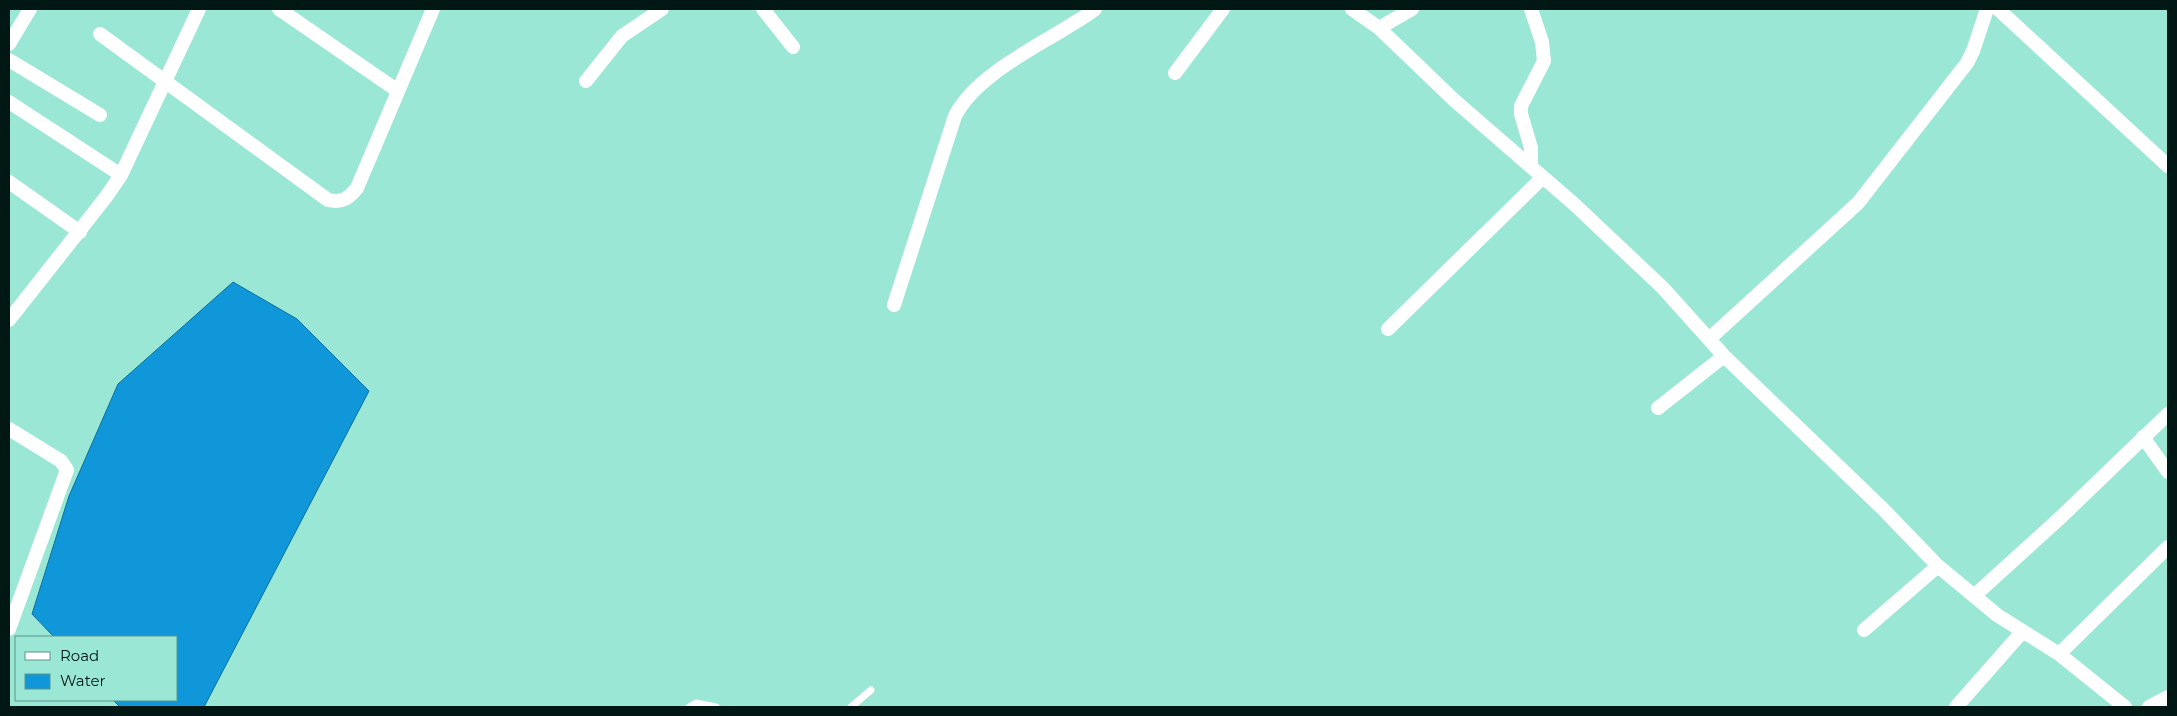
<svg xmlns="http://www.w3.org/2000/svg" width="2177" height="716" viewBox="0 0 2177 716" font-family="Montserrat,sans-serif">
	<rect width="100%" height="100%" fill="#9ae7d6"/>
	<path fill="#0f97da" stroke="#0b719e" d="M233,282L297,319L369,391L204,707H120L113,700H176V637H54L32,614L69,496L118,384Z"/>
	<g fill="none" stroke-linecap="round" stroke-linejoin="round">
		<path stroke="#fff" stroke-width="7" d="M689,707L696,703L716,707
			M851,707L871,690"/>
		<path stroke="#fff" stroke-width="14" d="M279,9L398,91
			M763,9L793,47
			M1352,9L1379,28L1454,100L1574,204L1663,288L1724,356L1882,508L1938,566L1997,615L2059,654L2125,707
			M1531,9L1542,42L1544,61L1521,106V114L1531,148V167
			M1998,9L2168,166
			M1379,28L1412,9
			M100,34L328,200C342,203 348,199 357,188L433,9
			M9,44L30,9
			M9,60L100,115
			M1175,73L1223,9
			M586,81L622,36L662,9
			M9,102L121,175
			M9,182L80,232
			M894,305L955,116C974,78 1030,50 1066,28C1075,22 1087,16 1095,9
			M9,320L106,197L121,175L199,9
			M1388,329L1542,178
			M1709,339L1858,203L1967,63L1973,51L1987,9
			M1658,408L1724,356
			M9,429L61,461L67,470L9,629
			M2143,437L2168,472
			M1974,596L2061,517L2168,414
			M1864,630L1938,566
			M2059,654L2168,547
			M1956,707L2023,631
			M2149,707L2168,697"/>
	</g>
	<rect width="2177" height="716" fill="none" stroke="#011713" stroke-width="20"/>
	<rect x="15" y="636" width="162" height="65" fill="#9ae7d6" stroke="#5d9488"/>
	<rect x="25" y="652" width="25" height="8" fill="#ffffff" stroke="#5d9488"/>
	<text x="60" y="661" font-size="15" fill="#011713">Road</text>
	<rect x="25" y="674" width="25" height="15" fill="#0f97da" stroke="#5d9488"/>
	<text x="60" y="686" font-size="15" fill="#011713">Water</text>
</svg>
